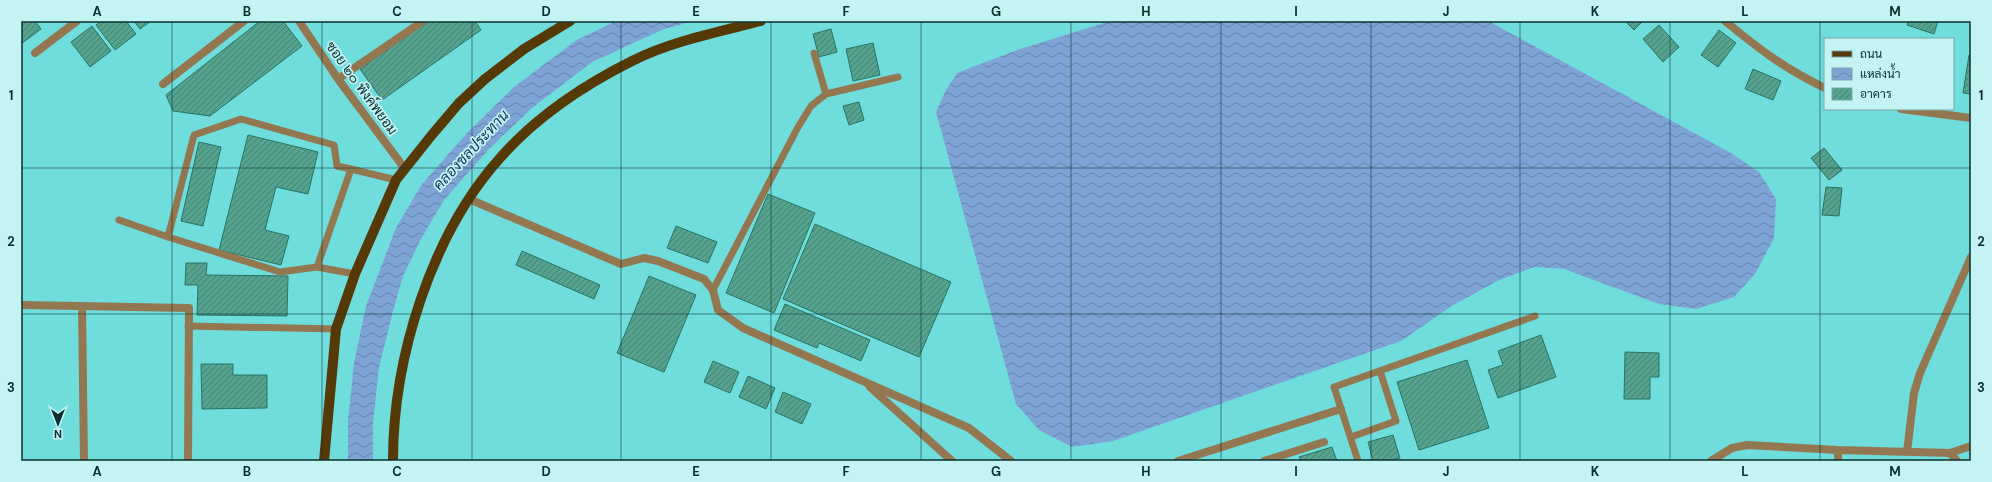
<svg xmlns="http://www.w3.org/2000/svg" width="1992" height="482" viewBox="0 0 1992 482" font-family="'DM Sans',Sarabun,sans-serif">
	<defs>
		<pattern id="water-waves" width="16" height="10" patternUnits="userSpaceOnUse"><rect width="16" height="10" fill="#7ea4d5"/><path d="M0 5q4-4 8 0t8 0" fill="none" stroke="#6586ad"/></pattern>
		<pattern id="building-hatch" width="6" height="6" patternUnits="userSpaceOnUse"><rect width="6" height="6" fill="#55a28e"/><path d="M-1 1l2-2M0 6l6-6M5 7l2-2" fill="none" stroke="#458474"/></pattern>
	</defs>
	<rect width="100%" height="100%" fill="#70dddd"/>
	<path fill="url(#water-waves)" d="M617,21H694L664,29L592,62L532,108L489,149L444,200L421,239L403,276L393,311L379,367L373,423V461H348V421L354,363L366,306L396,228L422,184L469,131L514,87L578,39Z
		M1110,21H1488L1731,153L1759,172L1776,199L1774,238L1755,274L1734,297L1696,309L1659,304L1564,269L1534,267L1497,281L1450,307L1401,341L1113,441L1072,447L1039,430L1016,404L936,112L946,90L957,73L1017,50Z"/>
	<path fill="url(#building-hatch)" stroke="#277563" d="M21,21H35L41,29L21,44Z
		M102,21H126L136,34L115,50L96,25Z
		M134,21H151L140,29Z
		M260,21H283L302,46L210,116L173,111L166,95Z
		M428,21H475L481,30L382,100L360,69Z
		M1625,21H1643L1634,30Z
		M1909,21H1938L1934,34L1907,25Z
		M1659,25L1679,47L1663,62L1643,39Z
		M92,26L111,51L90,67L71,42Z
		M831,29L837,52L819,57L813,34Z
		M1719,30L1736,43L1718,67L1701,55Z
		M873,43L880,75L853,81L846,49Z
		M1969,55H1971V94L1963,93Z
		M1753,69L1781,81L1773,100L1745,89Z
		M859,102L864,120L849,125L843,106Z
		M248,135L318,152L308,194L276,187L265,230L289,236L281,265L219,250Z
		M199,142L221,147L203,226L181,221Z
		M1824,148L1842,170L1829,180L1811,158Z
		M1826,187L1842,188L1839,216L1822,215Z
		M768,194L815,213L774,313L726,293Z
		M815,224L951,282L919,357L783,299Z
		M676,226L717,242L708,263L667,248Z
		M522,251L600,285L594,299L516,265Z
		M186,263H207L206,275L288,276L287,316L197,315L198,285H185Z
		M649,276L696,295L664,372L617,353Z
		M785,304L870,340L861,361L819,343L817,348L774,330Z
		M1541,335L1556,377L1498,398L1488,370L1503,365L1498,351Z
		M1625,352L1659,353V377H1650V399H1624Z
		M1467,360L1489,428L1419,450L1397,382Z
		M713,361L739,372L730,393L704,382Z
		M201,364H233V375H267V408L202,409Z
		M748,376L775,388L766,409L739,397Z
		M783,392L811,404L802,424L775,412Z
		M1393,435L1400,458L1388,461H1373L1368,442Z
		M1332,447L1337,461H1301L1299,457Z"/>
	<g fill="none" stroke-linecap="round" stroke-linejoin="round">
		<path stroke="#937751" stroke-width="7" d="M814,53L826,94
			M119,220L168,237L280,272L317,267L355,274
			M168,237L194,135L241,119L334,145L337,166L351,169
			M317,267L351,169L396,180
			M713,290L798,127L811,106L826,94L898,77
			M188,326L336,329
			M1351,437L1396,421L1380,371
			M1358,461L1334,387L1535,316"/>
		<path stroke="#937751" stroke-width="8" d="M299,21L338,79L405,169
			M1725,21C1759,49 1785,69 1825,88
			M35,53L77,21
			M338,79L423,21
			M163,84L244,21
			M1901,109L1971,118
			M469,199L621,264L644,258L658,261L704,279L713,290L718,310L743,328L969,428L1011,461
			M21,305L189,308L188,461
			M82,306L84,461
			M870,387L952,461
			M1907,452L1914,393L1920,373L1971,257
			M1950,453L1957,461
			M1178,461L1341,409
			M1264,461L1324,442
			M1711,461L1732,448L1747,445L1838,450L1950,453L1971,446
			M1838,461V450"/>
		<path stroke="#553907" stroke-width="10" d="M324,461L336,329L355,274L396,180L431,136L459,103L485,79L524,49L570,21
			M393,461C393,358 431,235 500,158C536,117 584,85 632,61C672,41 718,32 761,21"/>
	</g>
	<path fill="none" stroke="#0b2f2f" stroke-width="1" stroke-opacity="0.55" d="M172,21V461M322,21V461M472,21V461M621,21V461M771,21V461M921,21V461M1071,21V461M1221,21V461M1371,21V461M1520,21V461M1670,21V461M1820,21V461M21,168H1971M21,314H1971"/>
	<g text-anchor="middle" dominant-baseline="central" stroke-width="3.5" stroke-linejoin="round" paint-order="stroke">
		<g font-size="14" fill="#0b2f2f" stroke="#c3f4f3">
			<text transform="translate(362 88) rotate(54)">ซอย ๒๐ พิงค์พยอม</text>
		</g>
		<g font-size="15" font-style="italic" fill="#0c325f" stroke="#c3f4f3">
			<text transform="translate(471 150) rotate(-47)">คลองชลประทาน</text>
		</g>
	</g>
	<rect width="1992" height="482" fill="none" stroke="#c3f4f3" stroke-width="44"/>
	<rect x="1824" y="38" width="130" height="72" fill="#c3f4f3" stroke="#79a5a5"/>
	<rect x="1832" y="51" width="20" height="6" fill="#553907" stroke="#79a5a5"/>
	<text x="1860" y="58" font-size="12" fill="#0b2f2f">ถนน</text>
	<rect x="1832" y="68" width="20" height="12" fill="url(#water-waves)" stroke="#79a5a5"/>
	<text x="1860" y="78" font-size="12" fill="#0b2f2f">แหล่งน้ำ</text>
	<rect x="1832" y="88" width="20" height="12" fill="url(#building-hatch)" stroke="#79a5a5"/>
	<text x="1860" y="98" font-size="12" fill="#0b2f2f">อาคาร</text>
	<g transform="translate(58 424) rotate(180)" stroke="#c3f4f3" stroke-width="3" paint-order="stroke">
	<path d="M0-3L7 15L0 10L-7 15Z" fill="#0b2f2f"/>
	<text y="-6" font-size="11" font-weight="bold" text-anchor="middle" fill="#0b2f2f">N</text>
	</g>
	<rect x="22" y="22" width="1948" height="438" fill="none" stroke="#0b2f2f" stroke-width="1.5"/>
	<g font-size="13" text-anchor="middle" font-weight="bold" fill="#0b2f2f">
		<text x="97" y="16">A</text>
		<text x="247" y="16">B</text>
		<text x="397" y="16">C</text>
		<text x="546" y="16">D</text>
		<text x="696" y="16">E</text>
		<text x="846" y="16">F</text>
		<text x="996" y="16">G</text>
		<text x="1146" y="16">H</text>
		<text x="1296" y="16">I</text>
		<text x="1446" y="16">J</text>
		<text x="1595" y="16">K</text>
		<text x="1745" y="16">L</text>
		<text x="1895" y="16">M</text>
		<text x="11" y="100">1</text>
		<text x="1981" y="100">1</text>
		<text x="11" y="246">2</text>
		<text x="1981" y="246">2</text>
		<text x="11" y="392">3</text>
		<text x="1981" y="392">3</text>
		<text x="97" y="476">A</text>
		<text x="247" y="476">B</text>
		<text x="397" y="476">C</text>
		<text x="546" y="476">D</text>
		<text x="696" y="476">E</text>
		<text x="846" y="476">F</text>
		<text x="996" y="476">G</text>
		<text x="1146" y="476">H</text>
		<text x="1296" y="476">I</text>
		<text x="1446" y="476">J</text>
		<text x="1595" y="476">K</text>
		<text x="1745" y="476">L</text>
		<text x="1895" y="476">M</text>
	</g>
</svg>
